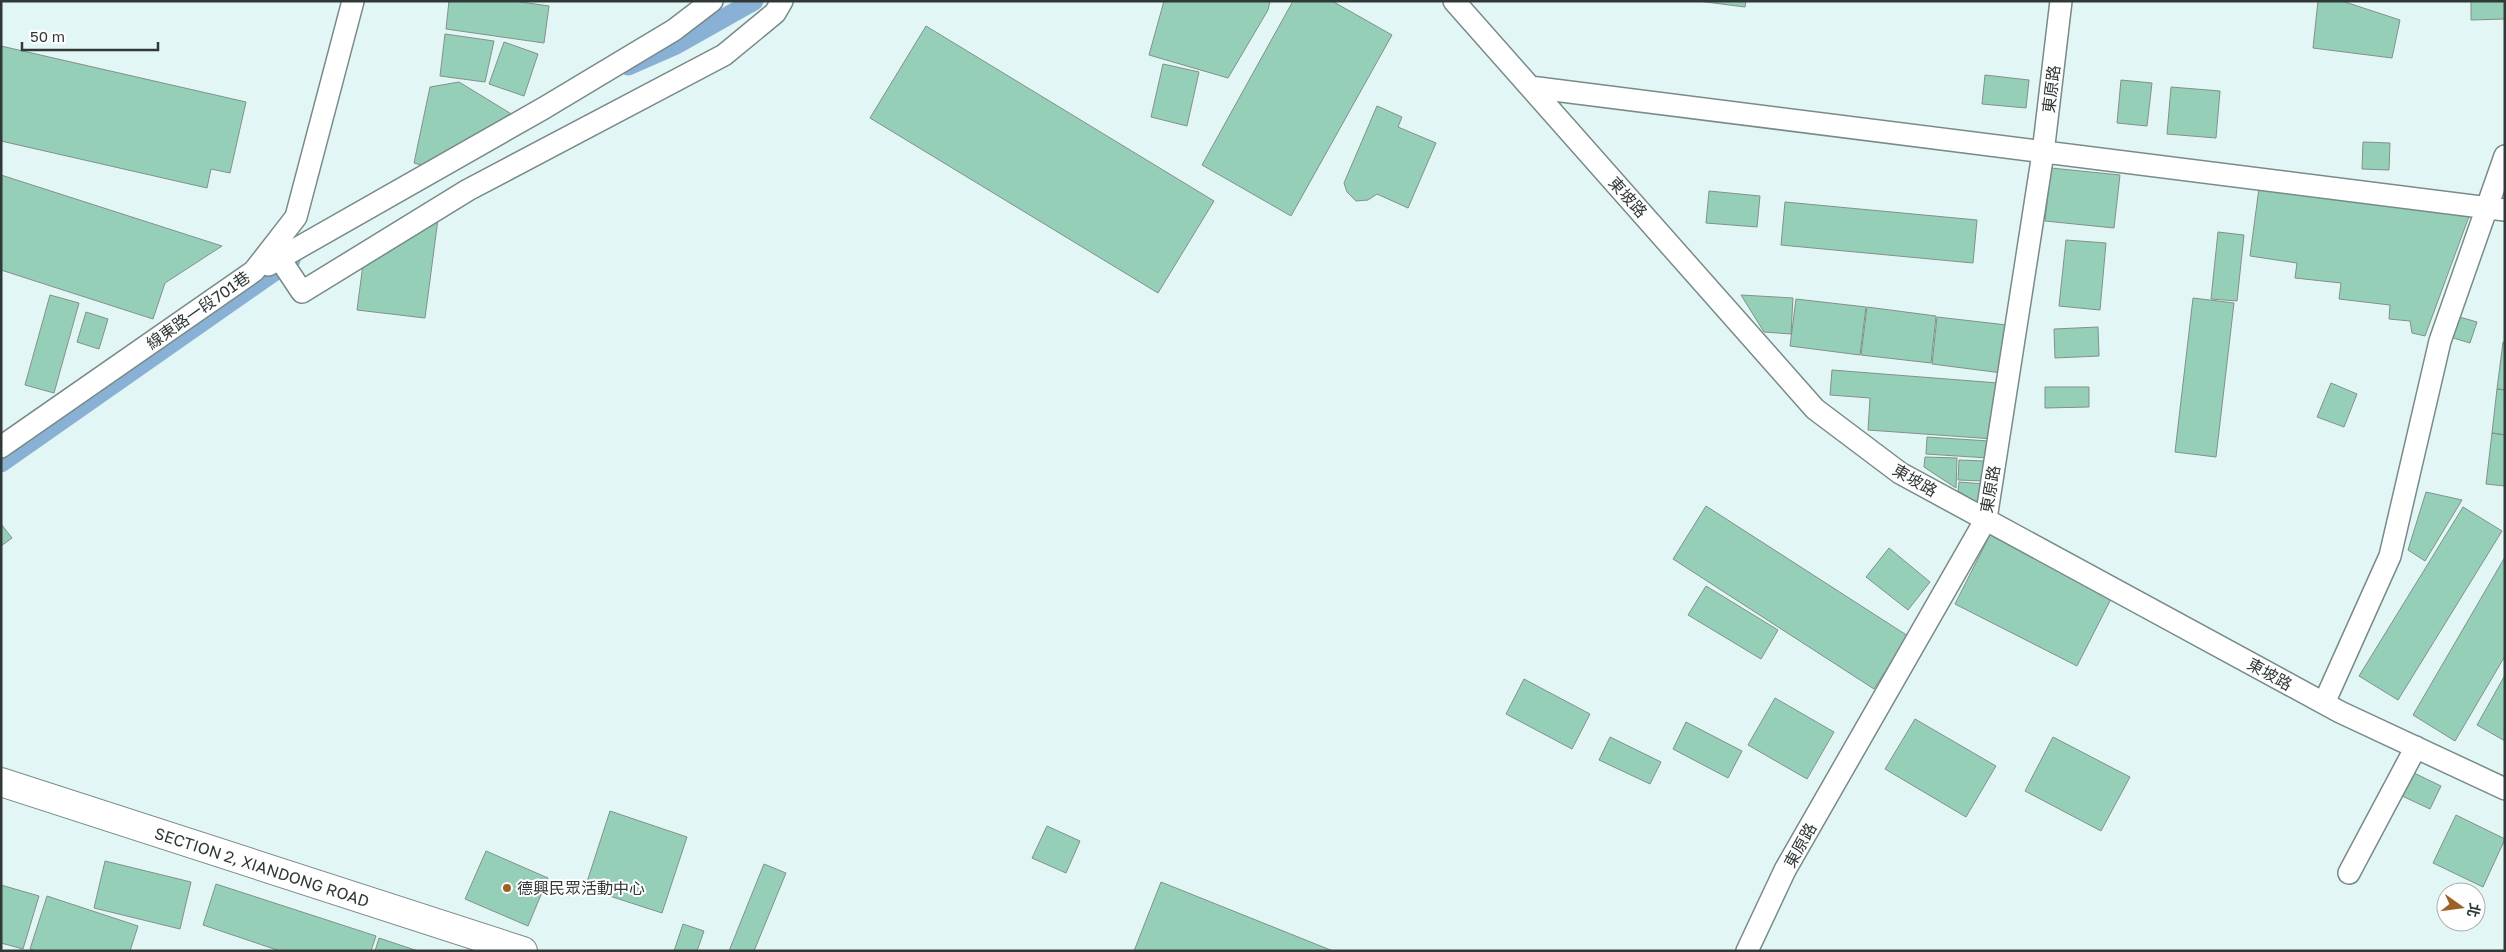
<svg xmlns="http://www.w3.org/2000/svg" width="2506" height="952" viewBox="0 0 2506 952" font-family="'Golos Text','Noto Sans TC',sans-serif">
	<rect width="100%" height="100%" fill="#e2f6f5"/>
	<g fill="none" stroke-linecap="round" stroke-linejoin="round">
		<path stroke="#89b0d5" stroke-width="19" d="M628,66L676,45L754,1
			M1,463L291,260"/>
	</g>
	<path fill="#95cfb8" stroke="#82918a" d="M449,1H514L549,6L544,43L446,29Z
		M1164,1H1270L1268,10L1228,78L1149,55Z
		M1293,1H1332L1392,35L1291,216L1202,165Z
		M1698,1H1746L1745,7Z
		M2318,1H2342L2400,20L2392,58L2313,48Z
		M2471,1H2505V19L2471,20Z
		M926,26L1214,201L1158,293L870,118Z
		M445,34L494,41L485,82L440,76Z
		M504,42L538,54L524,96L489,84Z
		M1,46L246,102L230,173L211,169L207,188L1,141Z
		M1163,64L1199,72L1187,126L1151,117Z
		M1985,75L2029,80L2026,108L1982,104Z
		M2121,80L2152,83L2147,126L2117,123Z
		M459,82L518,118L429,167L414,163L430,87Z
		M2171,87L2220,91L2216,138L2167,134Z
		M1377,106L1402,117L1398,127L1436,143L1408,208L1377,194L1368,200L1356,201L1347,192L1344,183Z
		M2363,142L2390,143L2389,170L2362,169Z
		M2051,168L2120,175L2114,228L2045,221Z
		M1,175L222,246L165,283L153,319L1,270Z
		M2259,188L2471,211L2425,336L2412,333L2410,321L2389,319L2390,305L2339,299L2341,283L2295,278L2297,263L2250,256Z
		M1709,191L1760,196L1757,227L1706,223Z
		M1785,202L1977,220L1973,263L1781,245Z
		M438,219L425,318L357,310L363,264Z
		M2218,232L2244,235L2237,301L2211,299Z
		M2066,240L2106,243L2100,310L2059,306Z
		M50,295L79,303L54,393L25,385Z
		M1741,295L1793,298L1791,334L1764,332Z
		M2193,298L2234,303L2216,457L2175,452Z
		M1796,299L1866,307L1860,355L1790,346Z
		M1867,307L1936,316L1931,363L1861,355Z
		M86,312L108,319L99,349L77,342Z
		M2456,316L2477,322L2470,343L2450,337Z
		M1937,317L2007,325L2002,373L1932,364Z
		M2098,327L2099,356L2055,358L2054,329Z
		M2503,342H2505V390L2497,389Z
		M1832,370L1998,383L1994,439L1868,430L1870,398L1830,395Z
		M2331,383L2357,394L2344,427L2317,417Z
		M2045,387H2089V407L2045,408Z
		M2497,389L2505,390V435L2492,433Z
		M2492,433L2505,435V486L2486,484Z
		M1927,437L1989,441L1988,458L1926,454Z
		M1925,457L1957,458L1956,488L1924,467Z
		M1959,460L1985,461L1984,481L1958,480Z
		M1959,482L1985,484L1984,507L1958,491Z
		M2426,492L2462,500L2425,561L2408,550Z
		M1706,506L1908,636L1874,689L1673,559Z
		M2463,507L2502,531L2398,700L2359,676Z
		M1,524L12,538L1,546Z
		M1992,531L2114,593L2077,666L1955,604Z
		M1889,548L1930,582L1908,610L1866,577Z
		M2505,557V656L2455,741L2413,715Z
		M1706,586L1778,630L1761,659L1688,615Z
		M2505,675V741L2477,725Z
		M1524,679L1590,714L1572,749L1506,714Z
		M1775,698L1834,732L1807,779L1748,745Z
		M1915,719L1996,766L1966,817L1885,769Z
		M1686,722L1742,751L1728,778L1673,749Z
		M1610,737L1661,762L1650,784L1599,760Z
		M2053,737L2130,777L2101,831L2025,791Z
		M2412,772L2441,786L2430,809L2400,795Z
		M610,811L687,837L662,913L585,888Z
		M2456,815L2505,839L2483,887L2433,863Z
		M1047,826L1080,841L1066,873L1032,858Z
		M486,851L548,878L528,926L465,899Z
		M105,861L191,882L180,929L94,908Z
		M764,864L786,873L754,951H729Z
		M1161,882L1333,951H1134Z
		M216,884L376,936L371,951H280L203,925Z
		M1,885L39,896L23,949L1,943Z
		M47,896L138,926L130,951H36L30,949Z
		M683,924L704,931L697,951H674Z
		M379,938L418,951H375Z"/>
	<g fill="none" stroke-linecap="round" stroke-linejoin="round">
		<defs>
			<path id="minor" d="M1454,1L1815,409L1900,473L2340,712L2505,789
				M1530,87L2505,210
				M280,259L302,292L468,190L724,55L775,13L782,1
				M268,265L544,108L674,30L712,1
				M1,447L254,271L296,217L353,1
				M2324,703L2390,556L2440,341L2505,156
				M2349,873L2416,747
				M1747,951L1785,870L1986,519L2043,153L2061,1"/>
			<path id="major" d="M1,782L523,951"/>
		</defs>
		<use href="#minor" stroke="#788a89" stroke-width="24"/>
		<use href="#major" stroke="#788a89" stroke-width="30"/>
		<use href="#minor" stroke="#fff" stroke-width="21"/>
		<use href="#major" stroke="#fff" stroke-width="28"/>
	</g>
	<circle fill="#9e6125" stroke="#fefefe" stroke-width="2" cx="507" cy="888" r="5"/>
	<g text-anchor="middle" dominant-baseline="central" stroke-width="4" stroke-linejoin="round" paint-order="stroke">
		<g font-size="16" fill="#313838" stroke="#fefefe">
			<text transform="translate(2051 89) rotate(-83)">東原路</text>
			<text transform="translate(1628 197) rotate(48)">東坡路</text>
			<text transform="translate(198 310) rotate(-35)">線東路一段701巷</text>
			<text transform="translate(1915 480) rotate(30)">東坡路</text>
			<text transform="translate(1990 489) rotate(-80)">東原路</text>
			<text transform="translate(2270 674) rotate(29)">東坡路</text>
			<text transform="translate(1800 845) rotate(-61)">東原路</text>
			<text transform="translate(262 867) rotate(18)">SECTION 2, XIANDONG ROAD</text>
		</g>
		<g font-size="16" fill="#313838" stroke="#fefefe" text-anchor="start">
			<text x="517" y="888">德興民眾活動中心</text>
		</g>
	</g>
	<rect width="2506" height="952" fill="none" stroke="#313838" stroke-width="5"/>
	<g transform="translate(2461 907) rotate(104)"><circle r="24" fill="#fefefe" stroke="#acafaf"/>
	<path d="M0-4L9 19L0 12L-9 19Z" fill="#9e6125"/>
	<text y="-8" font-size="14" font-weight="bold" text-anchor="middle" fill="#313838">北</text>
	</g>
	<path d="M22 42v8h136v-8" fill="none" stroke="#313838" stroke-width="2.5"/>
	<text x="30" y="42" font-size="15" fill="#313838" stroke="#fefefe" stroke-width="4" paint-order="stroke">50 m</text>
</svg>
